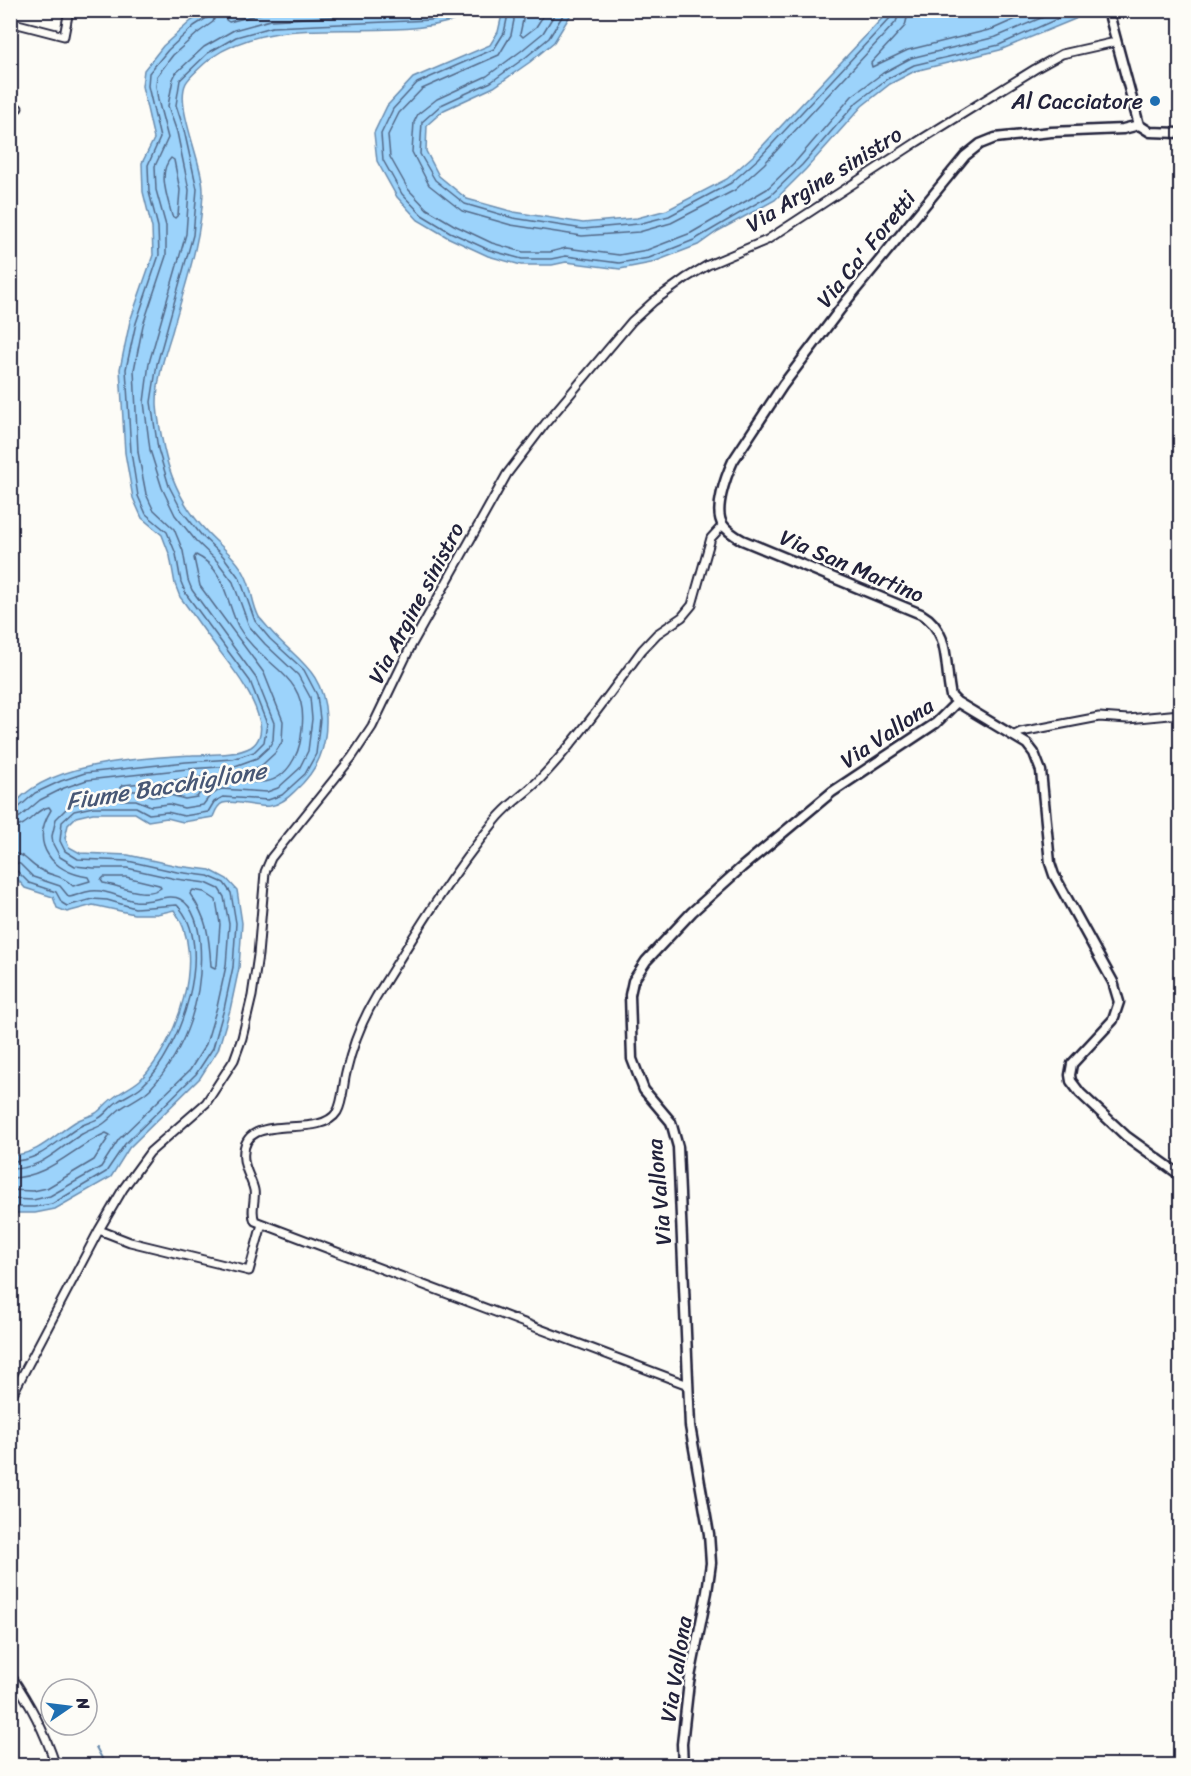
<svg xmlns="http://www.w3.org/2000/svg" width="1191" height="1776" viewBox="0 0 1191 1776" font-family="Sriracha,sans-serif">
	<rect width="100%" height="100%" fill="#fdfcf7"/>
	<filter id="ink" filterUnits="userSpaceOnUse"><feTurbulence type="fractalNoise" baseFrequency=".0167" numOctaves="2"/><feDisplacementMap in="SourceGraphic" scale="12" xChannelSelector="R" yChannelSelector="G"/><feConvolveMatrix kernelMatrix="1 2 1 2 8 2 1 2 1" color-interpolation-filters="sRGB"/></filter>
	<g filter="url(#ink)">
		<path fill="#9cd3fb" stroke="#6b8cae" stroke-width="1.5" d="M208,10L477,11C399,52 286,4 211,58C206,62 189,77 186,83C174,106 204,164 203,193C201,242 185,285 172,332C165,354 157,378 157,402C157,416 161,434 164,449C171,481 184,508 207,532C220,546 238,559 246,577C252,589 252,604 259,617C262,621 267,626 270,630C297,661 324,670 326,717C327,748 318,770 295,791C288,798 281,804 270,806C257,808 235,799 223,803C217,805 215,812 213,817L183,822L167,818L148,821L135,813H93L76,817L68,825L65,838L69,847L80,853L128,855L178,866L210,870L227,879L237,890L242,923L239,968L230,1010L218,1050L200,1078L129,1148L111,1177L55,1209L35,1213H11V1155C38,1155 53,1136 75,1122C81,1118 89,1117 96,1113C102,1109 107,1102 113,1098C122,1091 132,1087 140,1080C177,1044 208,955 174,910L157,914H134L93,905L67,912L57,908L53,897L25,888L11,872V809C42,762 141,758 193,755C211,754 235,756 251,747C259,742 262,732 260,723C253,691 231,667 212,641C201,627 191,611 180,597L175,584L170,556L162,535L142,518L133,498L125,453L120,369L130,321L153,255L152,228L143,192L142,163L154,139L142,86L144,70L163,46L191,21Z
			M498,11H573L554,42L530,62L494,87L444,110L427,125L426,151L439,176L467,199L514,212L583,223L637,218L667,210L727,179L754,155L889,11L1083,10V13L1075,19L1000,50L915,71L890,84L862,106L806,169L775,200L718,231L698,245L651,263L620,269L566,262L552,265H521L488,256L447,237L418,220L397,197L377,161L374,133L387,106L413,78L490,45L498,32L501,19Z"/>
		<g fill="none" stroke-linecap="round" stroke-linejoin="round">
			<path stroke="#536988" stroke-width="1.5" d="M226,10V20L229,22L275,10
				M504,10L507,19L504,33L494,49L417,83L393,109L381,134L383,160L402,194L422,215L450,232L489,250L522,259H551L566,256L619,263L649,258L694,240L771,195L802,165L857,102L887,79L914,65L999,45L1077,10
				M512,10L514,20L511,35L499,55L422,89L399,113L388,135L390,157L408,189L427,209L454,225L492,243L523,252H550L566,248L619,255L647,250L691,233L767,189L797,160L852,96L883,73L911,58L996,37L1060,10
				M522,10L523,20L520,34L523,37L536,27L547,10
				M557,10L543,33L521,51L487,76L437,99L418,114L414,122L412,152L429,185L462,211L511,225L582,236L639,232L671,223L735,190L764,164L896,22L900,10
				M566,10L549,38L526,57L491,82L441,105L422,122L420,154L435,180L465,204L513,218L583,229L638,224L669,216L731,183L758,159L891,17L893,10
				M909,10L905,26L871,63L872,67L908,50L993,29L1036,10
				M171,158L174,160L180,190L178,215L175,218L172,216C168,199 157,172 171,158Z
				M196,555C226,569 226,603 239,628C261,667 309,673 302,728C301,739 300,748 294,759C280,785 262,784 236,781L233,778L235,775L261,766L275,753L282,742L283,721L264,673L200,586L194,558Z
				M213,776L216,778L215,781L202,790L197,797L185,799L170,795L153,797L139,791H123L120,788L123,785Z
				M10,812L16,810L35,793L61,781L85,773L186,762L233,759L254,752L264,742L267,724L250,681L186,594L181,582L176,554L167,532L146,514L138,496L131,452L126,369L136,323L159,255L158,227L149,192L148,165L160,138L148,86L149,73L168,50L194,26L208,17L210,10
				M10,819L20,817L40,800L64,788L87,780L187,769L235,766L257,758L269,747L273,740L274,723L256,678L192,590L188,580L183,551L174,529L153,509L146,494L138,452L134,370L143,325L166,256V226L156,190L155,166L168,138L158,100L156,86L157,76L173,55L199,32L213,22L217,10
				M10,828C30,827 34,809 49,807L51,810C29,845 53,872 88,877L90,881L73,886C61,874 52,877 39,869C28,863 25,853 10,853
				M10,862L20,864L33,877L60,886L69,897C76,896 83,892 91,891C106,889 120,898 135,901C148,903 170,893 180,899C194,906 199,929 200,943C204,996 187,1049 150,1089C142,1097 129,1102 120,1109C114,1114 109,1120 103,1124C97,1128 89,1130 82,1134C57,1149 43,1169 10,1169
				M10,869L17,871L29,883L56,892L62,903L67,906L92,899L107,900L135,908L177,905C217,946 180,1051 143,1085C136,1092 125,1096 117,1102C110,1107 106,1114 99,1118C93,1122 85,1123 79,1127C56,1141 40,1162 10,1161
				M104,877H126L159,885L161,888C145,899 121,886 103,883L101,880Z
				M193,890L204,892L216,900L220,924L217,965L215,968L211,966C209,937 208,919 190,894Z
				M10,1178C49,1178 73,1147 106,1133L110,1135L94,1160L47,1188L33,1191L10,1190
				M10,1199L33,1200L50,1196L101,1167L119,1139L190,1070L206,1044L217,1007L226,966L229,924L224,897L219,889L206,883L176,879L127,868H94L75,866L60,857L53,844L52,836L56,819L70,805L93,800H136L151,806L169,804L184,808L203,805L209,797L221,789L267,792L278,788L299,769L308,751L312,719L310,697L298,675L265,644L249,626L233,582L217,561L196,541L175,515L162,488L150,450L144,402L149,363L186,234L189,190L177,132L168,106L173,79L176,73L204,47L234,30L270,20L363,15H406L438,10
				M10,1207H34L52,1204L106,1172L125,1144L196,1074L213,1048L224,1009L233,967L236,923L231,893L224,883L208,876L177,872L128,861L78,859L65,851L60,841L62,822L74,811L93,807H136L149,814L167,812L184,816L208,812L214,802L223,797L268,800L282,795L305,774L316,754L320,719L317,695L304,670L270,639L255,621L240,579L223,556L202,536L182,511L169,486L158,449L151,402L157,364L193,235L197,189L184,130L176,105L180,80L208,53L236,37L272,27L431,20L464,10"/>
			<path stroke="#6b8cae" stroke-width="2" d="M96,1747L106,1766"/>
			<defs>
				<path id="minor" d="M10,22L64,36L69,10
					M10,106L18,108
					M1013,736L1021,732L1099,717L1128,719L1180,714
					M99,1230L130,1242L249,1271L262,1224
					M688,1385L255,1221C250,1211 256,1200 254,1190C252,1180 245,1170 244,1160C238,1107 318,1142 337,1112C343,1102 343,1085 346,1073C352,1047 362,1020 376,997C413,937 450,876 495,821C508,804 527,793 541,778C577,740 611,692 642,650L657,634L682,617L692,605L711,538L723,525
					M10,1399L99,1230L123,1189L150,1152L206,1103L234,1060L242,1038L252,996L258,955L265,872L271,858L352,757L372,727L411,646L507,474L545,424L632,321L654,301L686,278L708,265L767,240L917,142L1035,69L1062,54L1111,43
					M10,1674C31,1705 44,1730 56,1766"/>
				<path id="tertiary" d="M1108,10L1139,125
					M1139,125L1123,129L1051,132L995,138L980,144L965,156L848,299L783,385L733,461C726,476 713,511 723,525C728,532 735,536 742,540L921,614C951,631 944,665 951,696L957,702L1027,744L1034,753L1041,771L1050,863L1054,875L1113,982L1119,1002L1113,1020L1072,1064L1070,1075L1071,1081L1080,1093L1126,1136L1180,1175
					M1139,125L1150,132L1180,133
					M683,1766L682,1744L689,1682L707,1592L711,1563L709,1534L690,1426L678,1147L671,1122L644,1090L632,1059L630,995L633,981L646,961L692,912L742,867L832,792L936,723L957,702"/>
			</defs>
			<use href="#minor" stroke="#22223b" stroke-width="11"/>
			<use href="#tertiary" stroke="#22223b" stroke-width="13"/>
			<use href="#minor" stroke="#fdfcf7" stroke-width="7"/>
			<use href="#tertiary" stroke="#fdfcf7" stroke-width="8"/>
		</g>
	</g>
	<circle fill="#1f6fb2" stroke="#fdfcf7" stroke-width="2" cx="1155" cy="101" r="6"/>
	<g text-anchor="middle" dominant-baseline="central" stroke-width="5" stroke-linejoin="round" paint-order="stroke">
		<g font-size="22" fill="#22223b" stroke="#fdfcf7" text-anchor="end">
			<text x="1143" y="101">Al Cacciatore</text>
		</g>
		<g font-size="22" fill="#22223b" stroke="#fdfcf7">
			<text transform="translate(824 179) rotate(-32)">Via Argine sinistro</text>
			<text transform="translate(866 249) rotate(-51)">Via Ca' Foretti</text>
			<text transform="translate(852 566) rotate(23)">Via San Martino</text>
			<text transform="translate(416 603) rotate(-62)">Via Argine sinistro</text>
			<text transform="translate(887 733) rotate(-34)">Via Vallona</text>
			<text transform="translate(659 1192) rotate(-95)">Via Vallona</text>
			<text transform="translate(676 1669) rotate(-81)">Via Vallona</text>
		</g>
		<g font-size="24" font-style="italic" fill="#475775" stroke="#fdfcf7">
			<text transform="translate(166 786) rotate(-9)">Fiume Bacchiglione</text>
		</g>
	</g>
	<rect width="1191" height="1776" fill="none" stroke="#fdfcf7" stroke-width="36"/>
	<rect x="18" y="18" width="1155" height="1740" fill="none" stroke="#22223b" stroke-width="2" filter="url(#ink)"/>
	<g transform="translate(69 1707) rotate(76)"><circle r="28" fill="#fdfcf7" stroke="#a5a5ac" stroke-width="1.5"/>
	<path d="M0-4.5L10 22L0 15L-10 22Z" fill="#1f6fb2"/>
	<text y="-9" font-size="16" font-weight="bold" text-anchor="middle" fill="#22223b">N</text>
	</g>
</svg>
